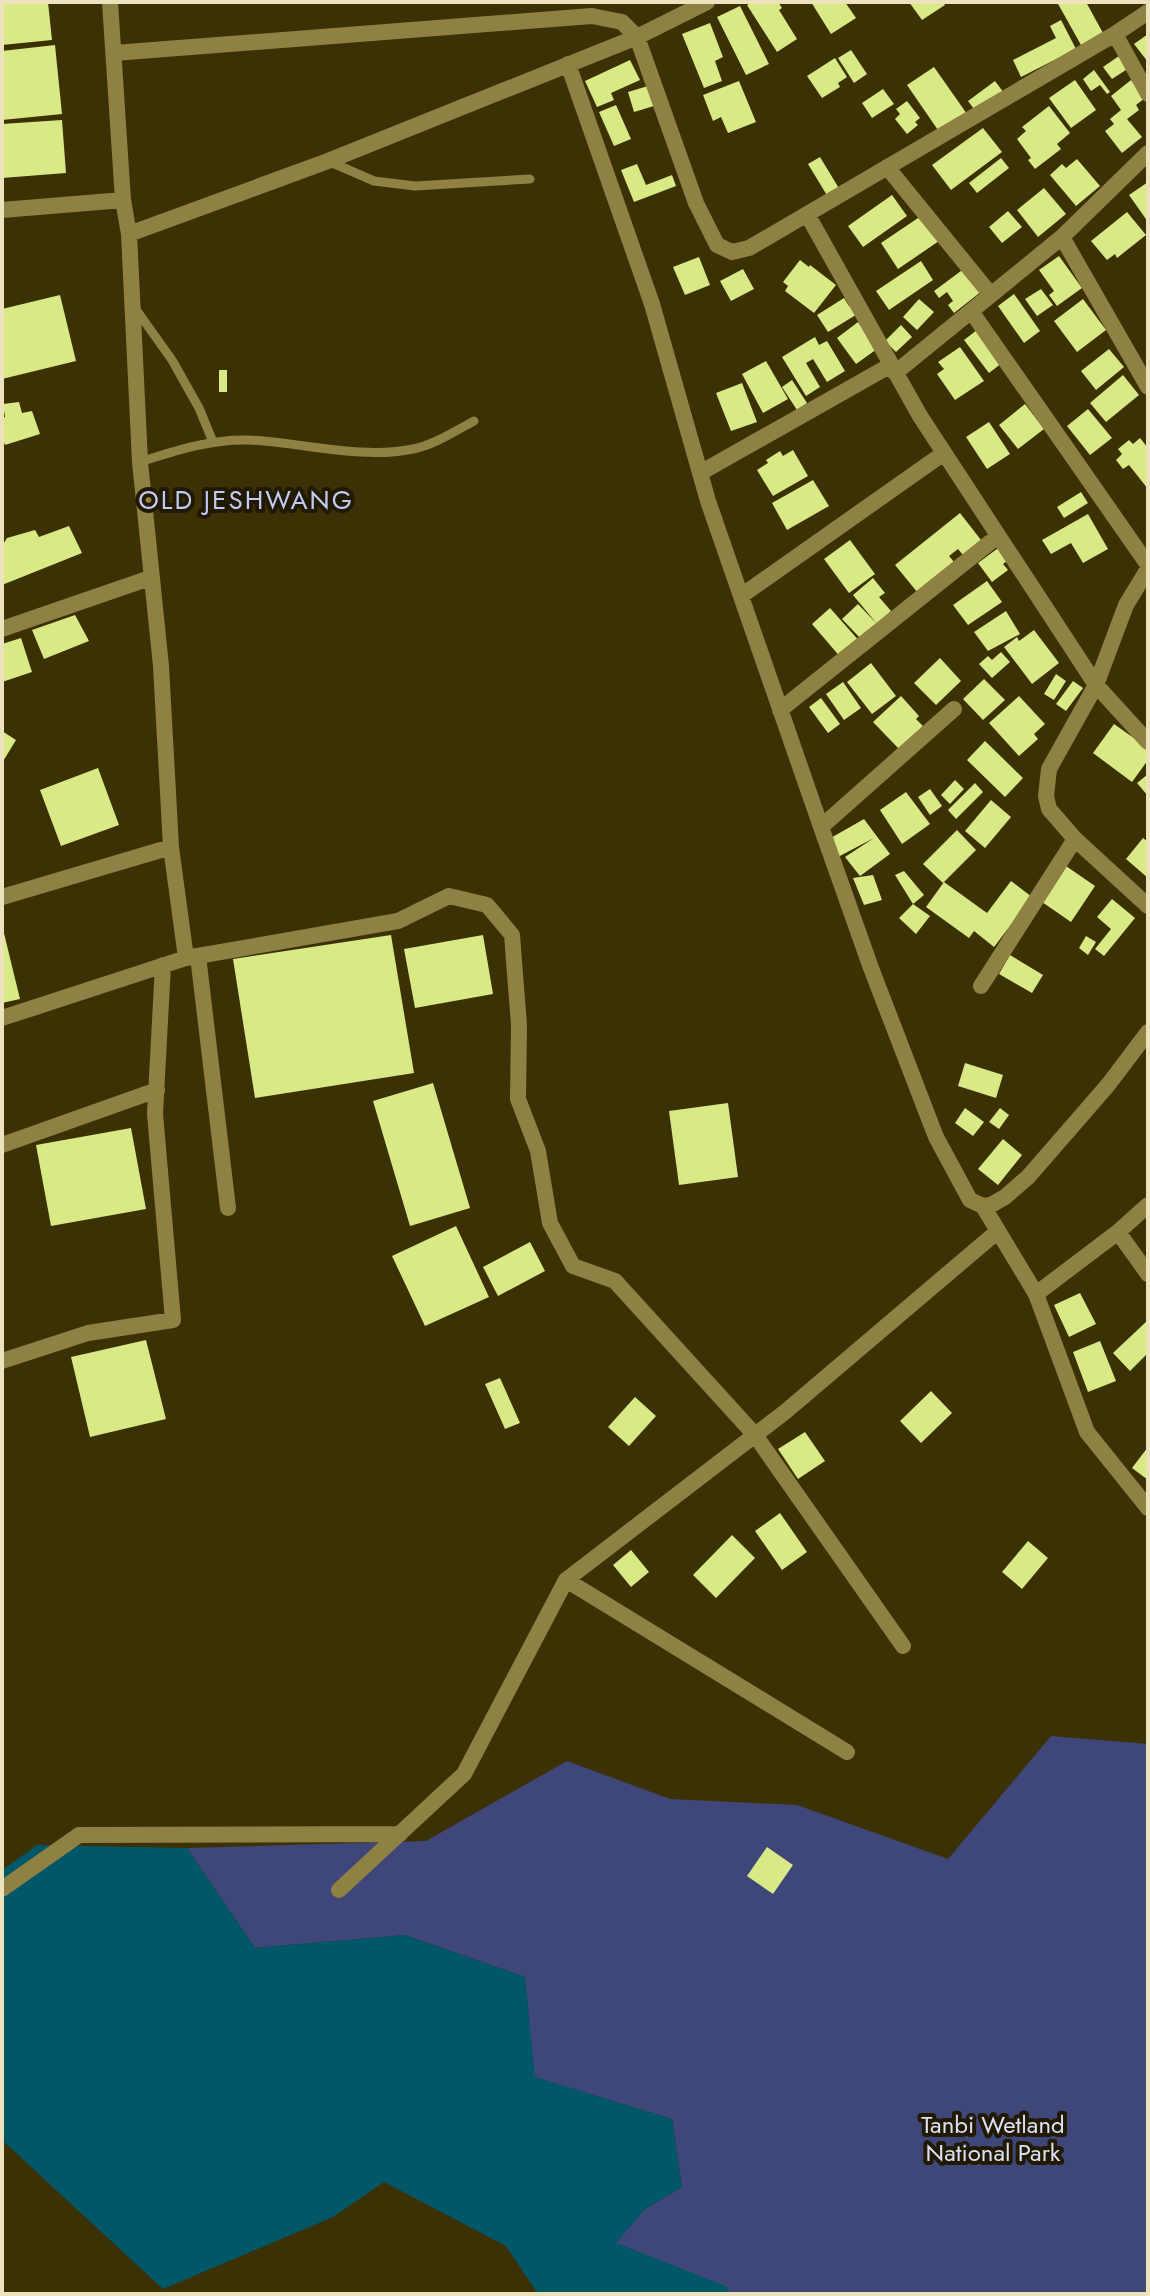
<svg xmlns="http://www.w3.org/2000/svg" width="1150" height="2296" viewBox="0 0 1150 2296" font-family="Jost,sans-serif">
	<rect width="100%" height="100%" fill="#3b3105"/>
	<path fill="#3f4679" d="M1051,1736L1148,1744V2294H701L704,2278L615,2243L646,2208L682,2187L672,2119L534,2077L525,1977L405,1935L255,1948L187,1848L426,1841L567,1761L670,1799L797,1805L948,1859Z"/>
	<path fill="#005768" d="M37,1845L187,1848L255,1948L405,1935L525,1977L535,2077L672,2119L682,2187L646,2208L616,2243L728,2287V2294H538L506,2246L384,2182L333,2217L163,2289L2,2140V1870Z"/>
	<path fill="#d9e985" d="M2,2H48L52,40L2,45Z
		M753,2H778L782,8L779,10L797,39L777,52L747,5Z
		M811,2H845L856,18L831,34Z
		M909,2H943L945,5L922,20Z
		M1057,2H1086L1103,33L1081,45Z
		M740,6L769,64L746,75L717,17Z
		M1061,20L1076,49L1021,77L1013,60L1056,38L1050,26Z
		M710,23L723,57L715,61L722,81L704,88L682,34Z
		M1148,34V62L1134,44Z
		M55,45L62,114L2,120V51Z
		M851,50L867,74L854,83L838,58Z
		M1119,56L1129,68L1112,79L1103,67Z
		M835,58L847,77L838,83L840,87L822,98L807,76Z
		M630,60L640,80L611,93L614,100L597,107L585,81Z
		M934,67L967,114L940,133L907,85Z
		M1094,70L1110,92L1107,94L1100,85L1091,91L1083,79Z
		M1075,80L1096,110L1071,128L1049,98Z
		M1131,80L1145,98L1136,105L1139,110L1127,119L1142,137L1122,153L1105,131L1114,124L1110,119L1121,110L1111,96Z
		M739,81L756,122L728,133L721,117L713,121L703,95Z
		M995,81L1004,93L977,113L968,101Z
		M648,86L654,106L634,112L628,92Z
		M883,89L894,104L872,118L862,103Z
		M907,101L920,118L915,122L918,125L907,134L895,119L900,114L896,109Z
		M616,105L631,139L614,146L599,112Z
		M1049,106L1070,133L1057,144L1061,149L1035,169L1028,160L1031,158L1017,139L1026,131L1022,127Z
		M62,120L66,173L2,178V124Z
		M983,128L1002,152L951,190L932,165Z
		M820,157L840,190L828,197L808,164Z
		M1001,158L1009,168L977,193L969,183Z
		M1077,159L1100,186L1076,206L1050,175L1062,164L1066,168Z
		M637,164L646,185L672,175L676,186L634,202L621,170Z
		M1148,182V222L1129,195Z
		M1044,188L1066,214L1038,237L1017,210Z
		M892,195L907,216L863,247L848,226Z
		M1008,211L1022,227L1002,243L989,227Z
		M1127,212L1146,235L1117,258L1115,254L1107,260L1091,241Z
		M921,216L939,241L898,269L881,243Z
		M1059,256L1082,288L1057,306L1049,295L1054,291L1039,270Z
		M699,257L710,285L685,295L673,267Z
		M800,260L809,267L810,265L836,285L814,313L785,291L788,286L783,282Z
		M921,261L933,280L889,310L876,291Z
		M965,268L982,291L954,313L948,305L953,301L947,292L939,298L934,291Z
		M743,269L754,289L731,301L720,281Z
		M1041,289L1053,305L1037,316L1025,299Z
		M1014,294L1040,331L1024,343L998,306Z
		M60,295L76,361L2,379V309Z
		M844,298L849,306L852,304L859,313L828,332L817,315Z
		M919,299L934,312L917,330L903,317Z
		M1083,299L1106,330L1077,352L1054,321Z
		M858,322L877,349L856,364L837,338Z
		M901,325L912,337L896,352L885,341Z
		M977,330L1002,363L989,373L964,340Z
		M815,337L819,345L827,341L845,371L827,382L813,359L806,363L820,387L806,396L782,357Z
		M960,347L984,381L955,400L937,374L944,369L938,362Z
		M1109,349L1124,367L1096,390L1081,371Z
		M766,361L788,399L763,413L742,374Z
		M219,370H227V392H219Z
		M1123,375L1139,395L1106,422L1090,403Z
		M792,380L807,403L797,410L782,387Z
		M742,383L757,422L731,431L716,393Z
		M19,402L22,413L32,411L40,434L5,445L2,437V418L5,417L3,404Z
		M1025,404L1044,429L1018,449L999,425Z
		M1088,409L1112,438L1090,455L1067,426Z
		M989,422L1010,454L987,469L966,437Z
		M1140,438L1148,448V489L1129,465L1123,469L1116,460L1122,454L1118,449L1129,440L1133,444Z
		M793,450L808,476L773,496L757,470L768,463L766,460L780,451L783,456Z
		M813,480L829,506L787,530L772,503Z
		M1081,492L1088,503L1064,518L1057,507Z
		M960,513L981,540L963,555L958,549L949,556L955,563L918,593L895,565Z
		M1088,514L1108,549L1083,563L1071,543L1051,554L1042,540Z
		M69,526L82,553L2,585V546L7,538L35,530L39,537Z
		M850,540L875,574L849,593L824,559Z
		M1001,546L1011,558L1003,564L1008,570L992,582L978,563Z
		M873,578L885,593L879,597L891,611L877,624L853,595Z
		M987,581L1002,602L968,625L953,605Z
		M858,604L877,624L861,639L842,619Z
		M830,608L861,643L842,659L812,624Z
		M1006,611L1020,634L988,651L974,632Z
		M75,615L89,641L44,659L32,630Z
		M1034,630L1059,663L1032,684L1004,647L1017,637L1019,641Z
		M21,638L32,672L2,682V644Z
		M1001,652L1010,662L992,678L979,664L988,656L992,660Z
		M940,658L961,681L936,705L914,683Z
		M871,663L896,696L872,714L847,682Z
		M1056,674L1066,681L1054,700L1044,694Z
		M984,679L1005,700L983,720L963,699Z
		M1073,681L1083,688L1066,711L1056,704Z
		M843,682L861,708L844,720L826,694Z
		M901,696L919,716L916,719L923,726L899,749L873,722Z
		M1019,696L1045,724L1034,734L1038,739L1019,756L989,723Z
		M821,698L840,724L828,733L809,707Z
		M1114,724L1148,748V760L1132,782L1093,753Z
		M2,731L16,740L2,763Z
		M985,741L1023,778L1005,797L967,760Z
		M98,768L119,825L61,846L40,790Z
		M1148,774V796L1137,783Z
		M955,780L964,789L950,804L941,795Z
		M975,783L983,792L956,819L948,810Z
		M930,789L942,806L930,815L918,797Z
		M906,792L930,824L902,844L880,810Z
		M991,800L1011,817L985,848L965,831Z
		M864,819L890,854L860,876L845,857L874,838L836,858L829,839Z
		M957,830L976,850L943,883L923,864Z
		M1143,838L1148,842V878L1126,859Z
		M1066,866L1095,886L1071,922L1042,902Z
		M904,871L924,895L913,904L895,875Z
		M873,875L882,900L864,905L853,878Z
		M1011,881L1032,897L994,947L974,931L969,938L926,907L944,882L987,913Z
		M1112,899L1135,918L1104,956L1095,949L1111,929L1097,917Z
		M913,904L930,916L916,934L899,918Z
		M2,925L20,999L2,1003Z
		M391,935L414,1073L255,1098L233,959Z
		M483,935L493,994L415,1008L404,949Z
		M1086,936L1096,942L1088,955L1079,948Z
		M1010,955L1043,975L1032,993L999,974Z
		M965,1063L1003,1075L996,1098L958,1086Z
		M433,1083L470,1208L410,1226L373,1101Z
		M728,1103L738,1177L679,1185L669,1111Z
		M965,1108L984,1122L973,1136L955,1123Z
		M1000,1108L1009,1115L999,1129L989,1122Z
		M131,1128L146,1209L51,1226L36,1145Z
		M1003,1139L1022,1155L998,1185L978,1169Z
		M456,1226L489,1297L425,1326L392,1256Z
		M530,1242L545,1271L498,1296L483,1267Z
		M1080,1293L1096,1324L1069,1337L1054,1305Z
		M1148,1320V1353L1130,1371L1113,1353Z
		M146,1340L166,1419L90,1437L71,1357Z
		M1100,1341L1116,1381L1088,1392L1073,1352Z
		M500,1378L520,1423L505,1429L485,1384Z
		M931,1391L952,1413L921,1443L900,1421Z
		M635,1397L656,1416L629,1446L608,1427Z
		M805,1432L825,1461L798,1479L778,1449Z
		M1148,1447V1480L1132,1468Z
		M780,1513L807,1552L782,1570L755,1531Z
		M732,1535L755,1558L716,1598L693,1575Z
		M1028,1541L1048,1558L1022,1589L1002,1572Z
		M631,1550L649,1572L631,1587L613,1565Z
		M767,1847L793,1865L773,1894L747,1876Z"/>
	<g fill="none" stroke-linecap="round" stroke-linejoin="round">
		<path stroke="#8f8043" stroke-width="9" d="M328,161L374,181L415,186L530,179
			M135,308L172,360L199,408L213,442
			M140,462C175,451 210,439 248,440C300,442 361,460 413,449C434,445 455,431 474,421"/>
		<path stroke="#8f8043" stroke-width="16" d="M110,2L123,200L129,234L140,462L161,666L171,847L186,958
			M1115,34L1148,94
			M114,53L592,16L622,22L637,37L696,203L717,245L732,252L749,248L1115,34L1148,12
			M568,64L652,304L708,501L821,827L871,968L936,1137L970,1200L983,1206L991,1205L1005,1197L1028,1177L1108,1085L1148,1032
			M887,167L991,295
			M2,210L123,200
			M807,214L920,416L1096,685L1148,742
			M129,234L328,161L637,37L707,2
			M1062,237L1148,387
			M971,311L1148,565
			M895,373L1062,237L1148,153
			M700,473L891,365
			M1148,569L1126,605L1096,685L1049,769L1046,796L1049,809L1075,839L1148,906
			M741,596L944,453
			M2,629L150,578
			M780,710L998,536
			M821,827L954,709
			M2,897L171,847
			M198,956L228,1208
			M981,986L1075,839
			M2,1018L186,958L398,921L449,896L487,905L512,935L519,1025L518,1099L538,1151L550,1223L573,1266L615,1281L755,1435L903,1646
			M2,1145L157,1090
			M983,1206L1036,1294L1087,1432L1148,1508
			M1118,1232L1148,1274
			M1036,1294L1118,1232L1148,1205
			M2,1361L88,1333L173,1320L155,1114L163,965
			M847,1752L566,1580L785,1412L998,1231
			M2,1889L79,1835L400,1834
			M339,1890L464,1774L566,1580"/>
	</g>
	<g text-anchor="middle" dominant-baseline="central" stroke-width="8" stroke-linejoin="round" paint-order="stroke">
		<g font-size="24" fill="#dce1f7" stroke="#211900">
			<text x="993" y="2124">Tanbi Wetland<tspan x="993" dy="28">National Park</tspan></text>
		</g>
		<g font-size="26" letter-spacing="2" fill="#c1caf4" stroke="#211900">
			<text x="246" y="500">OLD JESHWANG</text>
		</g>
	</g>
	<rect width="1150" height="2296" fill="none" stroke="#ece3bd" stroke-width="8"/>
</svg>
